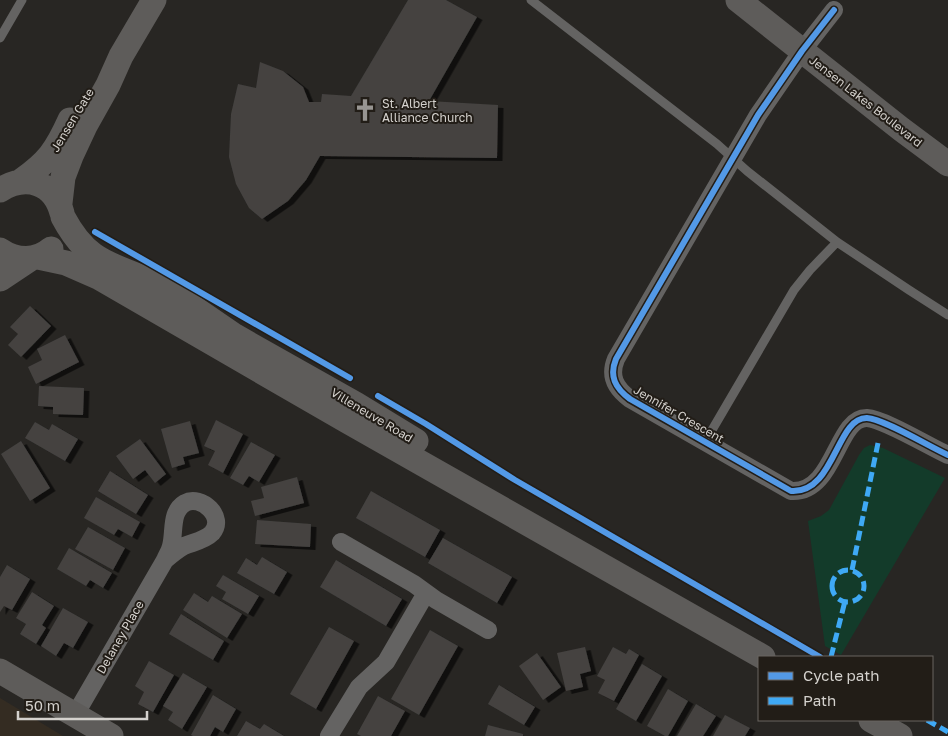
<svg xmlns="http://www.w3.org/2000/svg" width="948" height="736" viewBox="0 0 948 736" font-family="'Golos Text',sans-serif">
	<defs>
		<filter id="shadow"><feDropShadow dx="5.5" dy="3" stdDeviation="0" flood-color="#0009"/></filter>
	</defs>
	<rect width="100%" height="100%" fill="#282623"/>
	<path fill="#342c22" d="M0,698L63,736H0Z"/>
	<path fill="#133b2a" d="M870,445L883,448L945,478L841,655L825,646L808,521L821,516L829,510L859,455L864,448Z"/>
	<path fill="#444240" filter="url(#shadow)" d="M408,0H446L477,17L429,101L498,105L497,158L320,156L306,180L288,201L262,219L249,208L236,184L229,157L231,114L238,84L256,88L260,62L283,71L303,87L309,102H321L322,94L351,96Z
		M30,306L51,326L21,357L8,345L18,334L10,327Z
		M65,335L79,362L36,384L28,367L42,360L37,349Z
		M39,386L84,388L83,415L53,414V407L38,406Z
		M216,420L243,434L223,473L208,465L215,451L204,446Z
		M190,421L199,453L183,457L185,464L172,468L161,429Z
		M35,422L49,430L52,424L78,439L65,461L25,438Z
		M140,439L166,474L155,483L145,470L133,479L116,456Z
		M21,441L50,488L30,501L1,454Z
		M251,442L275,455L259,482L249,476L243,485L230,478Z
		M110,471L148,495L136,514L98,491Z
		M297,477L304,503L255,516L251,501L264,498L261,487Z
		M371,491L440,530L425,557L356,518Z
		M96,497L140,522L132,537L118,529L114,535L84,518Z
		M257,520L311,524L310,547L255,544Z
		M88,527L125,548L113,570L75,549Z
		M443,538L512,577L497,603L428,563Z
		M69,548L112,573L103,588L90,580L86,586L57,569Z
		M262,557L287,572L274,594L237,573L246,558L257,565Z
		M336,560L402,599L386,626L320,587Z
		M7,565L30,579L12,610L4,606L0,612V577Z
		M223,575L259,596L248,614L222,599L226,592L216,586Z
		M32,592L54,606L42,625L46,628L36,644L20,634L26,624L16,618Z
		M194,593L208,602L212,596L242,614L227,638L183,610Z
		M63,608L88,622L73,648L64,643L56,656L41,646Z
		M181,614L224,641L213,660L169,634Z
		M329,627L354,641L316,709L290,694Z
		M430,630L458,646L419,715L391,699Z
		M585,647L591,671L580,674L583,687L566,691L557,653Z
		M613,647L626,654L629,649L639,655L614,701L598,693L605,680L597,676Z
		M537,653L561,687L543,700L519,666Z
		M149,661L174,675L153,712L138,704L144,692L135,686Z
		M642,664L662,676L636,721L616,709Z
		M183,673L207,687L182,729L168,720L173,712L163,706Z
		M499,685L535,707L524,725L488,704Z
		M668,689L688,701L668,736H665L647,726Z
		M213,695L236,709L223,732L215,727L210,736H193L191,735Z
		M378,696L405,711L391,736H361L357,734Z
		M696,704L716,716L703,736H677Z
		M725,715L750,728L745,736H713Z
		M246,721L260,729L264,724L284,736H237Z
		M488,725L523,734V736H485Z"/>
	<g fill="none" stroke-linecap="round" stroke-linejoin="round">
		<path stroke="#646362" stroke-width="9" d="M531,0L717,144L747,171L837,242L909,290L948,315
			M0,38L22,0
			M705,442L794,290L810,270L837,242"/>
		<path stroke="#646362" stroke-width="18" d="M834,10L802,51L758,115L616,359C609,376 615,388 630,399L791,491C835,494 836,417 867,418C884,419 930,447 948,455
			M341,542L414,584L436,600L488,630
			M75,715L165,560C167,555 170,551 171,546C175,531 170,512 185,503C201,494 226,517 212,533C204,541 193,542 184,546C177,550 171,555 165,560
			M329,736L359,687L386,662L426,593"/>
		<path stroke="#5e5c5a" stroke-width="25" d="M738,0L901,129L948,164
			M21,181C48,162 56,151 70,120
			M0,190C26,174 54,182 62,213
			M60,203L63,177L71,156L85,126L108,85L121,56L154,0
			M63,217C91,270 118,263 165,288L235,336L357,405L416,441
			M0,250C16,261 36,262 51,249
			M38,257L66,263L98,277L347,421L763,657
			M0,279L30,259
			M0,671L111,736
			M871,720L900,736"/>
		<path stroke="#3fa9f5" stroke-width="5" stroke-dasharray="10 5" stroke-linecap="butt" d="M852,570L878,443
			M832 586a16 16 0 1 1 32 0a16 16 0 1 1-32 0Z
			M831,657L845,601
			M927,720L948,732"/>
		<defs>
			<path id="cycleway" d="M834,10L802,51L758,115L616,359C609,376 615,388 630,399L791,491C835,494 836,417 867,418C884,419 930,447 948,455
				M95,232L350,378
				M378,396L426,424L515,480L820,657"/>
		</defs>
		<use href="#cycleway" stroke="#221d17" stroke-width="9"/>
		<use href="#cycleway" stroke="#5399e6" stroke-width="6"/>
	</g>
	<defs>
		<symbol id="church-bare" viewBox="-9 -9 18 18"><path d="M-1.2-6h2.4v3.5h3.3v2.4h-3.3V6h-2.4V-.1h-3.3v-2.4h3.3Z" fill="#989592" stroke="#221d17" stroke-width="2.5" paint-order="stroke"/></symbol>
	</defs>
	<g fill-rule="evenodd">
		<use href="#church-bare" x="349" y="94" width="32" height="32"/>
	</g>
	<g text-anchor="middle" dominant-baseline="central" stroke-width="4" stroke-linejoin="round" paint-order="stroke">
		<g font-size="12" fill="#d4d1cd" stroke="#221d17">
			<text transform="translate(866 101) rotate(38)">Jensen Lakes Boulevard</text>
			<text transform="translate(72 120) rotate(-59)">Jensen Gate</text>
			<text transform="translate(679 414) rotate(30)">Jennifer Crescent</text>
			<text transform="translate(372 415) rotate(31)">Villeneuve Road</text>
			<text transform="translate(120 637) rotate(-60)">Delaney Place</text>
		</g>
		<g font-size="12" fill="#d4d1cd" stroke="#221d17" text-anchor="start">
			<text x="382" y="103">St. Albert<tspan x="382" dy="14">Alliance Church</tspan></text>
		</g>
	</g>
	<rect x="758" y="656" width="175" height="65" fill="#221d17" stroke="#696560"/>
	<rect x="768" y="672" width="25" height="8" fill="#5399e6" stroke="#696560"/>
	<text x="803" y="681" font-size="15" fill="#d4d1cd">Cycle path</text>
	<rect x="768" y="697" width="25" height="8" fill="#3fa9f5" stroke="#696560"/>
	<text x="803" y="706" font-size="15" fill="#d4d1cd">Path</text>
	<path d="M18 711v8h129v-8" fill="none" stroke="#d4d1cd" stroke-width="2.5"/>
	<text x="25" y="711" font-size="15" fill="#d4d1cd" stroke="#221d17" stroke-width="4" paint-order="stroke">50 m</text>
</svg>
